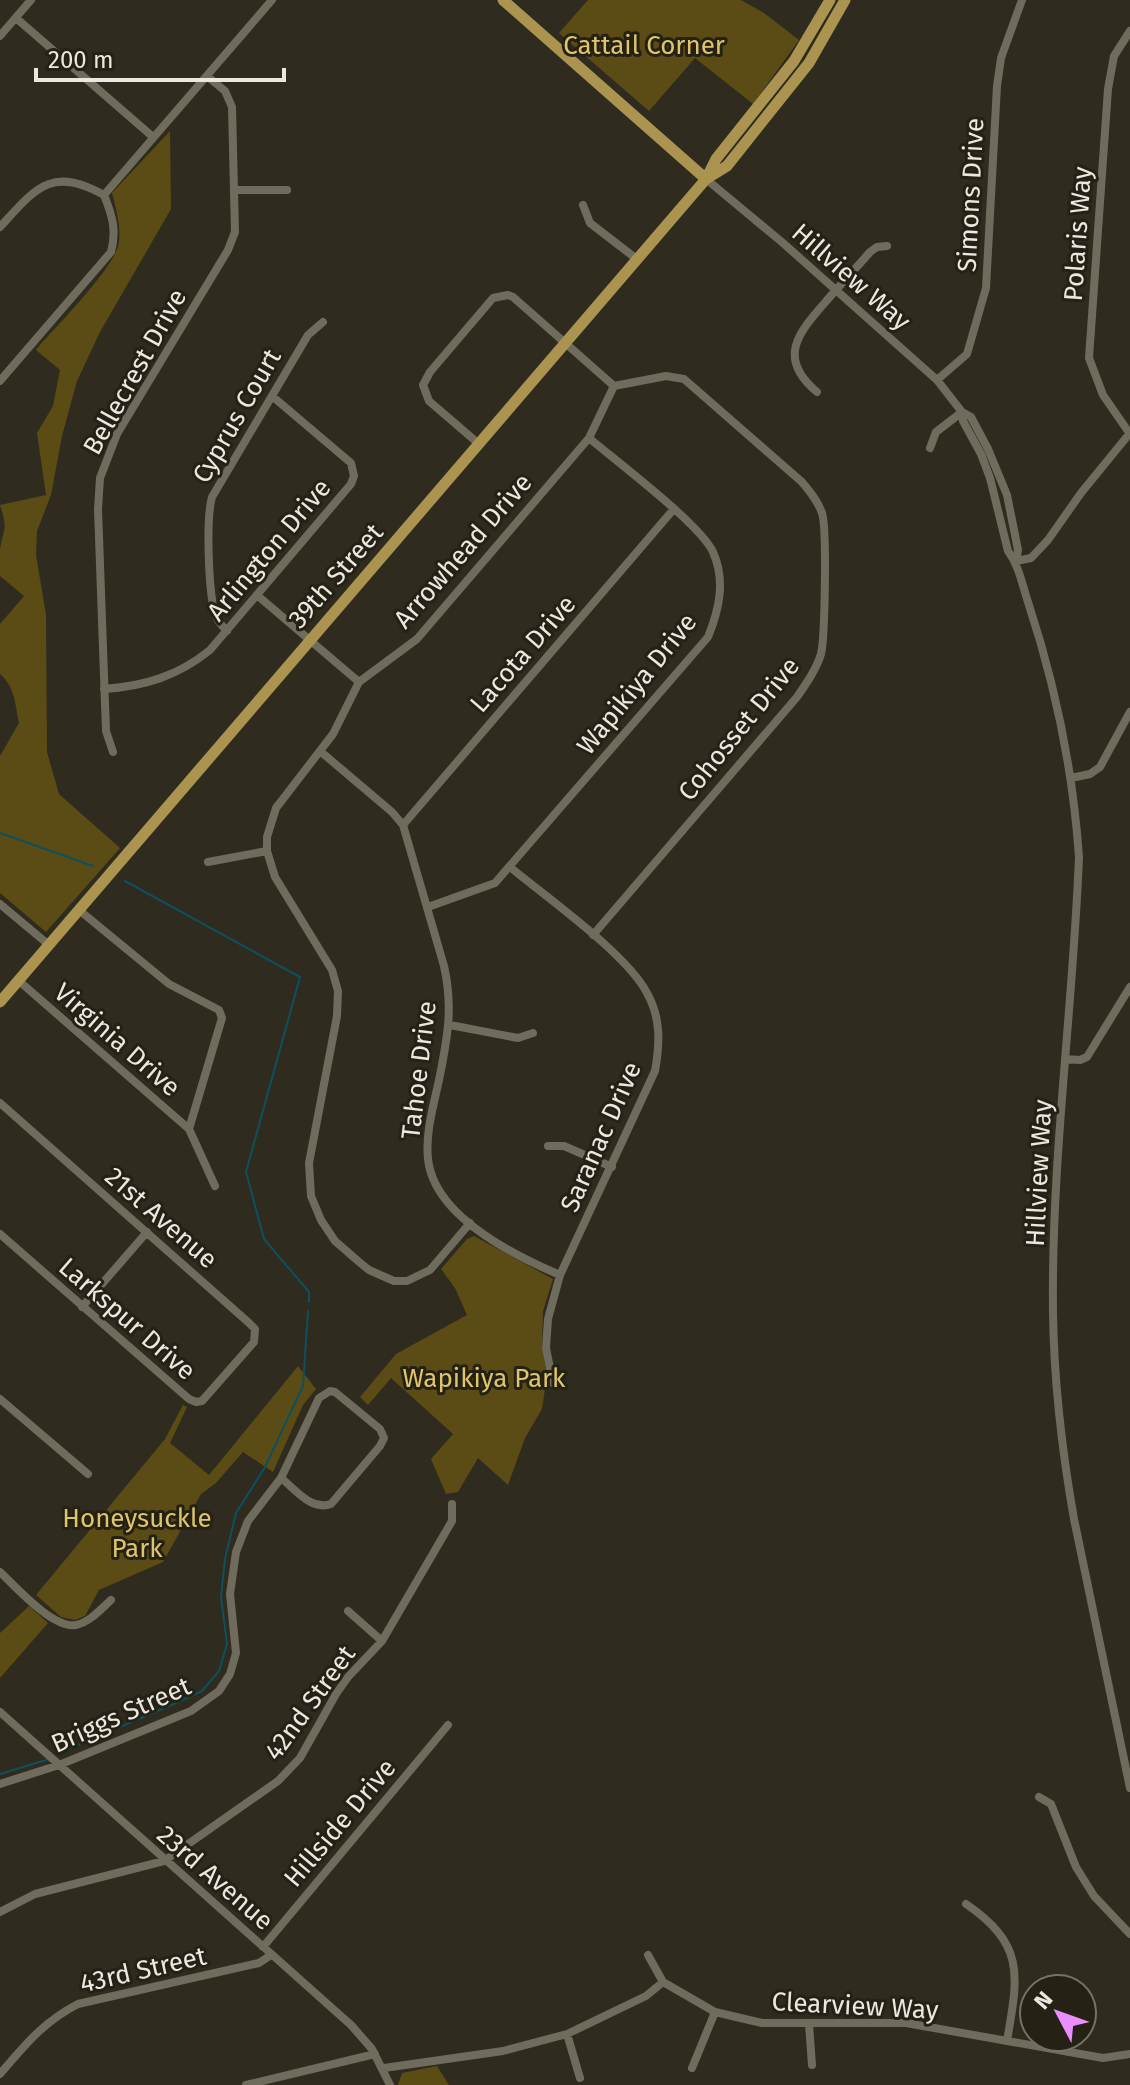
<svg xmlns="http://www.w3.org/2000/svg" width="1130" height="2085" viewBox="0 0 1130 2085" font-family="'Fira Sans',sans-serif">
	<rect width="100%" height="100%" fill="#2f2b1e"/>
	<path fill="#5b4c16" d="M588,0H741L764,13L799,40L753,104L695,58L649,111L559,33Z
		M170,131L171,209L100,332L77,381L62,436L51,495L37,531L36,555L46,615L47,752L59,794L120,848L46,932L0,893V756L19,723C15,704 15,687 0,674V624L24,596L0,576C0,567 0,558 0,549C4,526 8,530 0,505L46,495L37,433L53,406L60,370L36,350C54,328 116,267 119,242C121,227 116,208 112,193Z
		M474,1236L553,1279L543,1311L542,1346L547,1375L542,1409L525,1438L508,1485L478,1458L458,1492L446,1494L431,1459L453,1434L391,1378L368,1405L360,1397L396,1354L467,1315L455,1288L441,1269L467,1239Z
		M298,1366L316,1389L303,1405L273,1472L243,1452L216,1483L201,1494L163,1562L99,1590L85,1616L75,1620L61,1617L36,1595L165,1439L183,1405L187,1407L170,1443L209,1475Z
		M29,1606L48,1623L0,1678V1633Z
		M437,2066L449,2085H398L402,2073Z"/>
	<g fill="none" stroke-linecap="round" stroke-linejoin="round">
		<path stroke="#0d5060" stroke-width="2" d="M0,833L93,866
			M125,881L300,977L246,1172L264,1239L309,1292V1302
			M59,1753L183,1700L202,1691L219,1671L227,1644L221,1597L225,1559L236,1513L265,1467L303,1386L308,1311
			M0,1774L46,1760"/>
		<path stroke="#706c5d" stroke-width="8" d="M16,18L153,137
			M0,36L31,0
			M706,179L783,243L937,380L962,412L971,417L988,449L1007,495L1018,550L1016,561
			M236,190H287
			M583,205L590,223L638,260
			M0,227C35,189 51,165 104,195L272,0
			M937,380L967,354L986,288L997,86L1001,58L1022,0
			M0,381L111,252C117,230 112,215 104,195
			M817,392C775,357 800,331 828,299C842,283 856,268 870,252L877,247L887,246
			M962,412L963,421L981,454L990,478L1008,551C1019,566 1022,584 1028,602C1055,684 1073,771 1079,857C1073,1009 1051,1161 1053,1313C1054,1382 1062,1451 1074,1519L1130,1788
			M1130,434L1103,395L1089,358L1108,89L1114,56L1130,31
			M479,444L429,401L423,385L430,372L493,298L508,295L513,297L614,386
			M930,448L936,432L962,412
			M1016,561L1031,558L1048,540L1081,493L1130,433
			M258,596L359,682
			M227,631C222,626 218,622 216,616C208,595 206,518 212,497L308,335L323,322
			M104,689C145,686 178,676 210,650L351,484L354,476L351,463L272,396
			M320,751L392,812L403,825L444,966C453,1006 448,1035 440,1075C435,1101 425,1131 428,1159C434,1216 513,1255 560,1275
			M113,752L106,731L98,509L100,478L117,434L228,250L235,232L232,107L225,91L207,76
			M1071,778L1090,774L1100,767L1130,712
			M403,825L673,510
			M208,862L267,851
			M510,867C546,897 627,954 647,993C661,1018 660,1043 655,1071L560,1275L548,1319L546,1348L553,1383
			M0,904L49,945
			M428,907L495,883L708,637C719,610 726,581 713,552C700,524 616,461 589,438
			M79,910L169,984L219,1010L222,1018L189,1129
			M593,935L797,697C806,684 816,670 821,654C825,637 827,528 822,513C818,501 810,492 802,482L684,379L666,376L614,386
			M19,981L189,1129L215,1186
			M450,1025L518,1038L533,1033
			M1065,1059L1080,1060L1087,1057L1130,987
			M0,1103L248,1322L255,1329L254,1342L202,1401L196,1402L189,1399L0,1234
			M548,1146H564L612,1167
			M470,1223L430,1270L407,1281H394L369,1270L358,1261L335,1241L321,1220L311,1196L309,1163L337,1016L338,991L332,970L275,877L267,851V837L276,808L333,734L359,682L417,639L589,438L614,386
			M82,1307L147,1232
			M0,1399L88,1474
			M0,1572C16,1587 53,1629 76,1625C90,1622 101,1609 111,1600
			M348,1611L382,1641
			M0,1712L351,2025L372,2049L390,2085
			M0,1784L59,1765L191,1711L219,1691L230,1674L236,1653L230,1594L236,1552L248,1521L281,1478L319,1398L330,1391L335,1392L380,1429L384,1438L380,1446L331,1504C311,1511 296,1490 281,1478
			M1039,1797L1051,1804L1076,1867L1094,1896L1130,1934
			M966,1904C1026,1945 1018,1976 1007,2041
			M0,1912L35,1894L164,1861L278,1781L300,1758L336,1694L348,1677L382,1641L452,1521V1504
			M263,1947L448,1725
			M648,1955L663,1982L715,2012L762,2023H906L1103,2058L1130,2054
			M809,2024L812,2065
			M567,2034L580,2078
			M384,2068L503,2051L567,2034L646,1996L663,1982
			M692,2068L715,2012
			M0,2074C25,2045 43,2022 78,2004L259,1963L271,1955
			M246,2085L375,2054"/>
		<path stroke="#ab9450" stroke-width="11" d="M503,0L706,179
			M706,179L727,166L809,63L845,0
			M0,1002L706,179L716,159L794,61L830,0"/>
	</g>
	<g text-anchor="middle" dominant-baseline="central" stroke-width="6" stroke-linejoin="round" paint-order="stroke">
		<g font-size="26" fill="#dec56a" stroke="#252115">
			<text x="644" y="45">Cattail Corner</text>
			<text x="484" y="1378">Wapikiya Park</text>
			<text x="137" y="1518">Honeysuckle<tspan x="137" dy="30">Park</tspan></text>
		</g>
		<g font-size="26" fill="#eae8e0" stroke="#252115">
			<text transform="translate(971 195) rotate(-87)">Simons Drive</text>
			<text transform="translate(1078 234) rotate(-86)">Polaris Way</text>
			<text transform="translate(851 277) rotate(41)">Hillview Way</text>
			<text transform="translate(135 372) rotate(-61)">Bellecrest Drive</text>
			<text transform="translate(237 416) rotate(-60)">Cyprus Court</text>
			<text transform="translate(269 550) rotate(-50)">Arlington Drive</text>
			<text transform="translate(463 551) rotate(-49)">Arrowhead Drive</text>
			<text transform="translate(336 576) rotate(-49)">39th Street</text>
			<text transform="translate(523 654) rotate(-49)">Lacota Drive</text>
			<text transform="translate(637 684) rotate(-51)">Wapikiya Drive</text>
			<text transform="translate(739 729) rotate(-51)">Cohosset Drive</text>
			<text transform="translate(117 1040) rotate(41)">Virginia Drive</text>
			<text transform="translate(419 1070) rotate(-83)">Tahoe Drive</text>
			<text transform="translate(601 1137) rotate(-66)">Saranac Drive</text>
			<text transform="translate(1039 1173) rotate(-87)">Hillview Way</text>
			<text transform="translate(161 1218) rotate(41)">21st Avenue</text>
			<text transform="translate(127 1319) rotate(41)">Larkspur Drive</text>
			<text transform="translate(310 1703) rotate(-54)">42nd Street</text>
			<text transform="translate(121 1715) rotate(-24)">Briggs Street</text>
			<text transform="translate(340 1823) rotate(-50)">Hillside Drive</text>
			<text transform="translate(215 1878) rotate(41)">23rd Avenue</text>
			<text transform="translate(143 1970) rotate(-13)">43rd Street</text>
			<text transform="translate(855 2006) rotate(3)">Clearview Way</text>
		</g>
	</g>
	<g transform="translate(1058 2013) rotate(311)"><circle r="38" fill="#252115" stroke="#747166" stroke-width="2"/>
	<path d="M0-6L14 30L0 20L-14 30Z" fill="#ea8dfd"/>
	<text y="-12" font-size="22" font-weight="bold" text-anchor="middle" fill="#eae8e0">N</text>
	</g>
	<path d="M36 68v12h248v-12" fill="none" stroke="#eae8e0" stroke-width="4"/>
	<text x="48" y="68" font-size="24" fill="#eae8e0" stroke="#252115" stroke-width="6" paint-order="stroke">200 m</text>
</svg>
